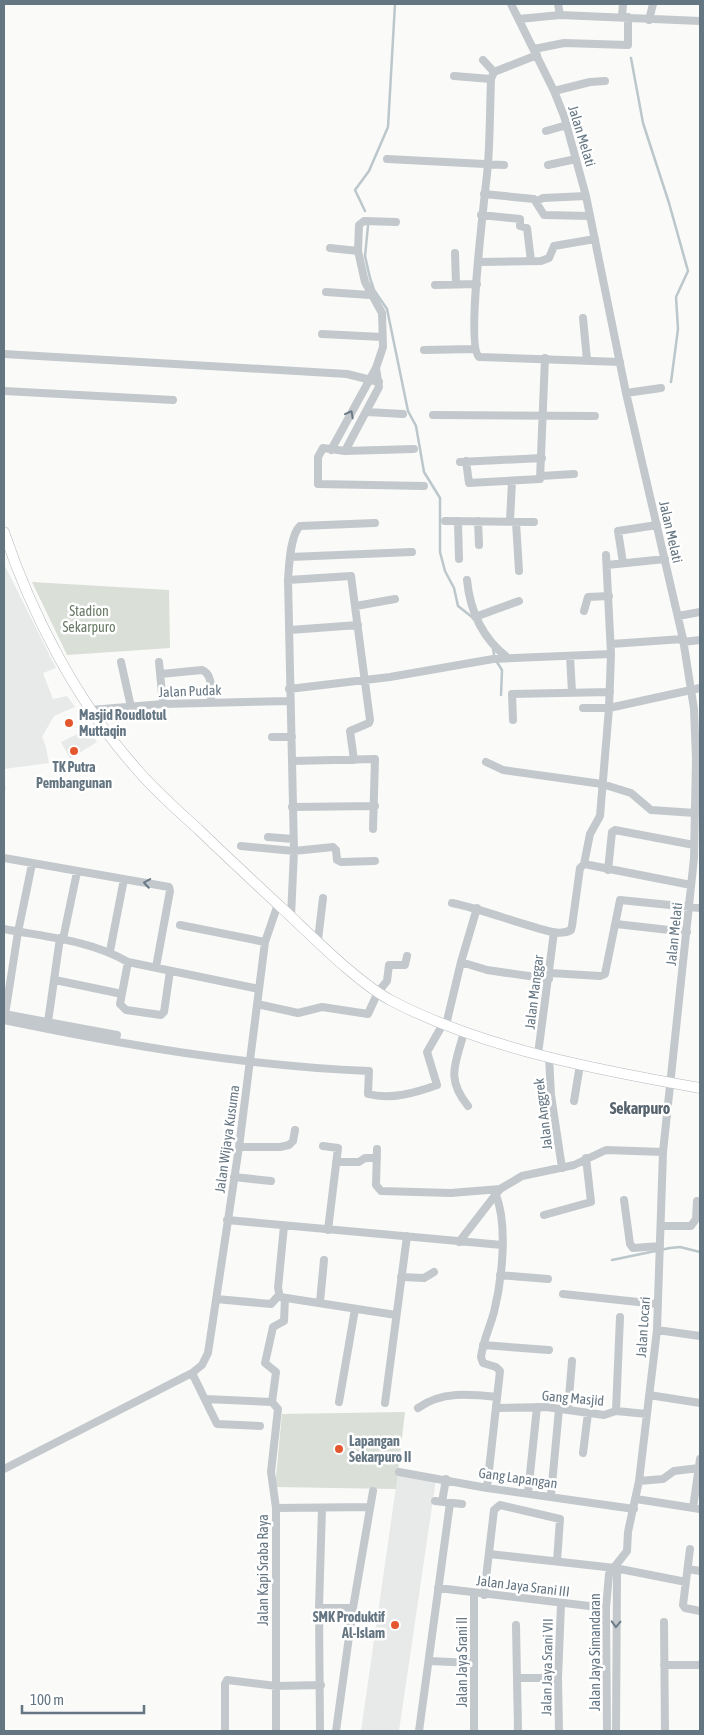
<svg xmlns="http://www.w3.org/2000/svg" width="704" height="1735" viewBox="0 0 704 1735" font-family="'Asap Condensed',sans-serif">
	<rect width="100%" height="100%" fill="#fafaf8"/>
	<path fill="#e8e9e9" d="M4,564L56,668L43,673L53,699L67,696L75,707L54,716L42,737L46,747L49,763L4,769L6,790L4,791Z
		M88,729L97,742L70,759L61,742Z
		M398,1473L436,1478L434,1493L399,1731H361Z"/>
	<path fill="#dadfd7" d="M32,582L169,590L170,648L67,655Z
		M405,1412L396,1489L275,1487L282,1414Z"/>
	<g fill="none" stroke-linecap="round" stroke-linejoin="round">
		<path stroke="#bbc7cb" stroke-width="2.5" d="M631,58L643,123L669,203L688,271L676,297L678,329L671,382
			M365,211L355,190L369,171L388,127L395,4
			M368,226L365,256L370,278L374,290L387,309L408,411L416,426L424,472L440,498V552L445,571L454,588L458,606L472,617
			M493,649L495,659L502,670L501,695
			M612,1260L670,1248L680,1247L700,1252"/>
		<defs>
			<path id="major" d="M4,532C32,615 76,700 134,766C153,789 176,809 198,829C226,856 255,883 284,910C313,937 358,983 392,1001C485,1049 598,1070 700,1088"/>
		</defs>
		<use href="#major" stroke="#b5babe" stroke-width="11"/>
		<path stroke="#c3c8cc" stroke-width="8" d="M511,4L554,91L564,116L586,196L626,393L683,639L694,709L696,758L694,858L663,1152L657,1330L639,1481L628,1532L627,1551L609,1574L606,1608L607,1731
			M558,4L560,15
			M622,16L623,4
			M519,19L560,15L700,21
			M649,20L653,4
			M534,49L564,43L628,45V17
			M537,55L494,72L491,79C490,107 490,136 488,164C486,190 465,345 479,357L620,362
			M483,60L494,72
			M454,76L491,79
			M554,91L590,82L605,81
			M546,131L567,125
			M387,159L504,165
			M548,165L576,159
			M484,194L534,199L544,215L590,216
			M537,201L543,198L586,196
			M481,215L520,219V226L527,228L531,261
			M330,248L358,251
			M455,253L456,284
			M478,262L541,261L549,258L554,246L595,239
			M435,285L477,284
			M326,292L370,295
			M583,318L587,360
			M322,334L382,337
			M424,350L474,349
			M4,354L347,374L379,382
			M4,391L173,400
			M626,393L661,388
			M367,412L403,414
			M433,415L595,416
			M414,449L345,451L323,448L318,457V484L424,486
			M331,450L376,368L383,347L382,313L365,282L358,251L359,225L364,221L396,222
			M345,451L379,387L376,368
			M466,461L469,483L540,479L545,358
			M460,462L542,458
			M541,476L574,474
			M445,521L534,522
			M458,521L459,559
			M478,521L479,545
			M510,521L512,481
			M516,522L519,571
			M606,555L611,654
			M290,557L412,552
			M623,563L618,531L657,525
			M607,565L665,559
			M288,580L351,576L370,720L369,723L350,731L354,760
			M467,580C470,611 483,639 508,658
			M356,606L395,599
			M584,611L588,597L609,596
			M678,616L700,612
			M475,617L519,601
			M290,630L358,625
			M683,642L700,640
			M611,644L683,639
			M570,656L572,692
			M121,662L131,707
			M159,662L163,704
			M161,674L202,670C214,675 210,691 211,703
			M289,689L390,677L493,659L611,654L609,708L700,688
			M583,708H609L600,816L590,834L584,864
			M91,710L163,704L290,701
			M513,720L512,694L610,692
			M272,737H292
			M292,761L375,759L373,829
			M486,762L503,770L602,784L631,793L651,810L695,813
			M292,807L375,806
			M268,837L293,839
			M241,846L294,851L333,847L336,850L337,860L341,862L375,861
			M4,858L169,887L170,891L156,967
			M608,870L612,832L615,830L694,845
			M452,903C486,910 518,924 552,932C558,933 566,933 571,930L572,926L580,868L584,864L691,885
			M291,917L294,851L288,580C289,567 290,535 300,526L375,523
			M616,924L687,932
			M180,925L265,942
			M4,929C46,937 90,940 128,962L259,989
			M63,939L77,872
			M318,940L323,898
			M110,951L124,879
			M128,962L120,1004L126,1010L161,1015L164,1012L170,971
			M461,962L487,970L549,979
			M550,973L600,976L605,974L620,900L700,908
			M55,980L122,994
			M257,1004L298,1013L322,1007L368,1014L378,992L387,981L389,965H405L407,956
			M4,1014L117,1035
			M5,1015L18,932L32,864
			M4,1020C124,1045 246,1066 369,1071L368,1094C391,1100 415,1093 437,1085L427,1052L443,1024
			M48,1022L60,938
			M446,1025L461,962L477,908
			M464,1032C456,1063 445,1078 468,1106
			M538,1054L554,932
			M549,1057L551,1095L562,1168
			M574,1101L580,1065
			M323,1146L338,1148L328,1230
			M239,1147H280L289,1145L293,1141L295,1130
			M377,1149L376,1185L381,1191L451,1193L500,1189
			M336,1162H359L365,1158H377
			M234,1177L271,1181
			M624,1200L630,1244L633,1248L660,1246
			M544,1215L591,1202L586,1158
			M227,1220L502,1245
			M284,1226L278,1288L280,1297L396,1315
			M661,1226H691L696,1219L697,1201
			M459,1242L500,1189L522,1176L574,1165L606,1150L663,1152
			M500,1275L548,1279
			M401,1277L424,1278L434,1272
			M563,1294L657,1304
			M216,1299L271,1304L279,1295
			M320,1302L324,1260
			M657,1330L700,1336
			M483,1345L549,1350
			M192,1373L217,1424L260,1426
			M649,1395L700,1403
			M205,1399L272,1402L278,1409L271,1472L276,1508V1731
			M272,1402L276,1372L265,1363L273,1327L284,1321L285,1298
			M339,1402L355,1309
			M385,1403L407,1236
			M418,1408C441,1391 470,1394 497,1397
			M497,1408L546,1407L604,1415L616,1411L647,1414
			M568,1410L572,1361
			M616,1411L620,1317
			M583,1453L588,1413
			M4,1469L192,1373L202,1365L208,1353L239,1147L265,942L278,904
			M399,1472L487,1488L634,1509
			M639,1481L663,1479L674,1471L699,1468
			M487,1488L500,1371L496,1367L483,1363L481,1357C483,1341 490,1327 494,1312C502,1280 508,1226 496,1195
			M528,1493L537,1407
			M551,1495L559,1409
			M636,1499L700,1509
			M435,1501L462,1504
			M442,1502L446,1479
			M276,1508L370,1507
			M693,1508L700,1459
			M690,1549L683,1605L685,1608L700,1611
			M489,1554L615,1568L686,1582
			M615,1568L617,1575L616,1731
			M688,1569L700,1571
			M438,1588L606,1608
			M484,1595L494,1510L500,1505L560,1519L557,1561
			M319,1608H353
			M664,1622L665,1731
			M516,1625L518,1731
			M429,1661L474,1663
			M664,1665H700
			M517,1678H558
			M225,1731V1684L227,1680L276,1686L321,1685
			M320,1731L319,1608L322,1508
			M336,1731L353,1608L373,1491
			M419,1731L450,1503
			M474,1731V1593
			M559,1731L558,1678L561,1604"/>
		<use href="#major" stroke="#fff" stroke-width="10"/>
	</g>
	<defs><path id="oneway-chevron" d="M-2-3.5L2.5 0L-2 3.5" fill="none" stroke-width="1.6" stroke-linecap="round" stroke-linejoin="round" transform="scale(1.25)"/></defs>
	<g stroke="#6a7a87">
		<use href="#oneway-chevron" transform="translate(350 414) rotate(-62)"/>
		<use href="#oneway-chevron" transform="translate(147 883) rotate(-171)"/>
		<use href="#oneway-chevron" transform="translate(616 1624) rotate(92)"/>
	</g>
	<g fill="#e4572e" stroke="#fff" stroke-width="2">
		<circle cx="69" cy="723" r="5"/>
		<circle cx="74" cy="751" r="5"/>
		<circle cx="339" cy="1449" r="5"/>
		<circle cx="395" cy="1625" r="5"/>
	</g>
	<g text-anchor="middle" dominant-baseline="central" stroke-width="5" stroke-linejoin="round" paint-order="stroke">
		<g font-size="14" fill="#657683" stroke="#fff">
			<text transform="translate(582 136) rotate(73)">Jalan Melati</text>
			<text transform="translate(671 532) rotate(77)">Jalan Melati</text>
			<text transform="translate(190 691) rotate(-2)">Jalan Pudak</text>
			<text transform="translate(674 934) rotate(-84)">Jalan Melati</text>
			<text transform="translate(534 992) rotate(-83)">Jalan Manggar</text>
			<text transform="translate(543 1114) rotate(-97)">Jalan Anggrek</text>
			<text transform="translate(227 1139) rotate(-82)">Jalan Wijaya Kusuma</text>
			<text transform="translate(643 1327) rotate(-86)">Jalan Locari</text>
			<text transform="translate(573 1398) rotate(5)">Gang Masjid</text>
			<text transform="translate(518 1478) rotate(8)">Gang Lapangan</text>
			<text transform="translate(263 1570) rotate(-90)">Jalan Kapi Sraba Raya</text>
			<text transform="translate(523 1586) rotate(7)">Jalan Jaya Srani III</text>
			<text transform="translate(595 1652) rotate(-90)">Jalan Jaya Simandaran</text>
			<text transform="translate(462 1662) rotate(-90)">Jalan Jaya Srani II</text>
			<text transform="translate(547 1667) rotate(-89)">Jalan Jaya Srani VII</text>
		</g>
		<g font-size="14" fill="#687a64" stroke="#fff">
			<text x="89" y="611">Stadion<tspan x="89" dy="16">Sekarpuro</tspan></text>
		</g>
		<g font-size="14" font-weight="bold" fill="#657683" stroke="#fff" text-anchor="start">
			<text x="79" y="715">Masjid Roudlotul<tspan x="79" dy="16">Muttaqin</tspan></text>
			<text x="74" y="767" text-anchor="middle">TK Putra<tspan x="74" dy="16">Pembangunan</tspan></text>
			<text x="349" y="1441">Lapangan<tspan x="349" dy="16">Sekarpuro II</tspan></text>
			<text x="385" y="1617" text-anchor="end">SMK Produktif<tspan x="385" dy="16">Al-Islam</tspan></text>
		</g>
		<g font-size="16" font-weight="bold" fill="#57646e" stroke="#fff">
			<text x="640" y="1108">Sekarpuro</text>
		</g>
	</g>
	<rect width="704" height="1735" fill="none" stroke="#657683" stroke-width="10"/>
	<path d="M22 1705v8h122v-8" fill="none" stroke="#657683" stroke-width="2.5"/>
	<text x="30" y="1705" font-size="15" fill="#657683" stroke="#ffffff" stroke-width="4" paint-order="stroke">100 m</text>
</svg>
